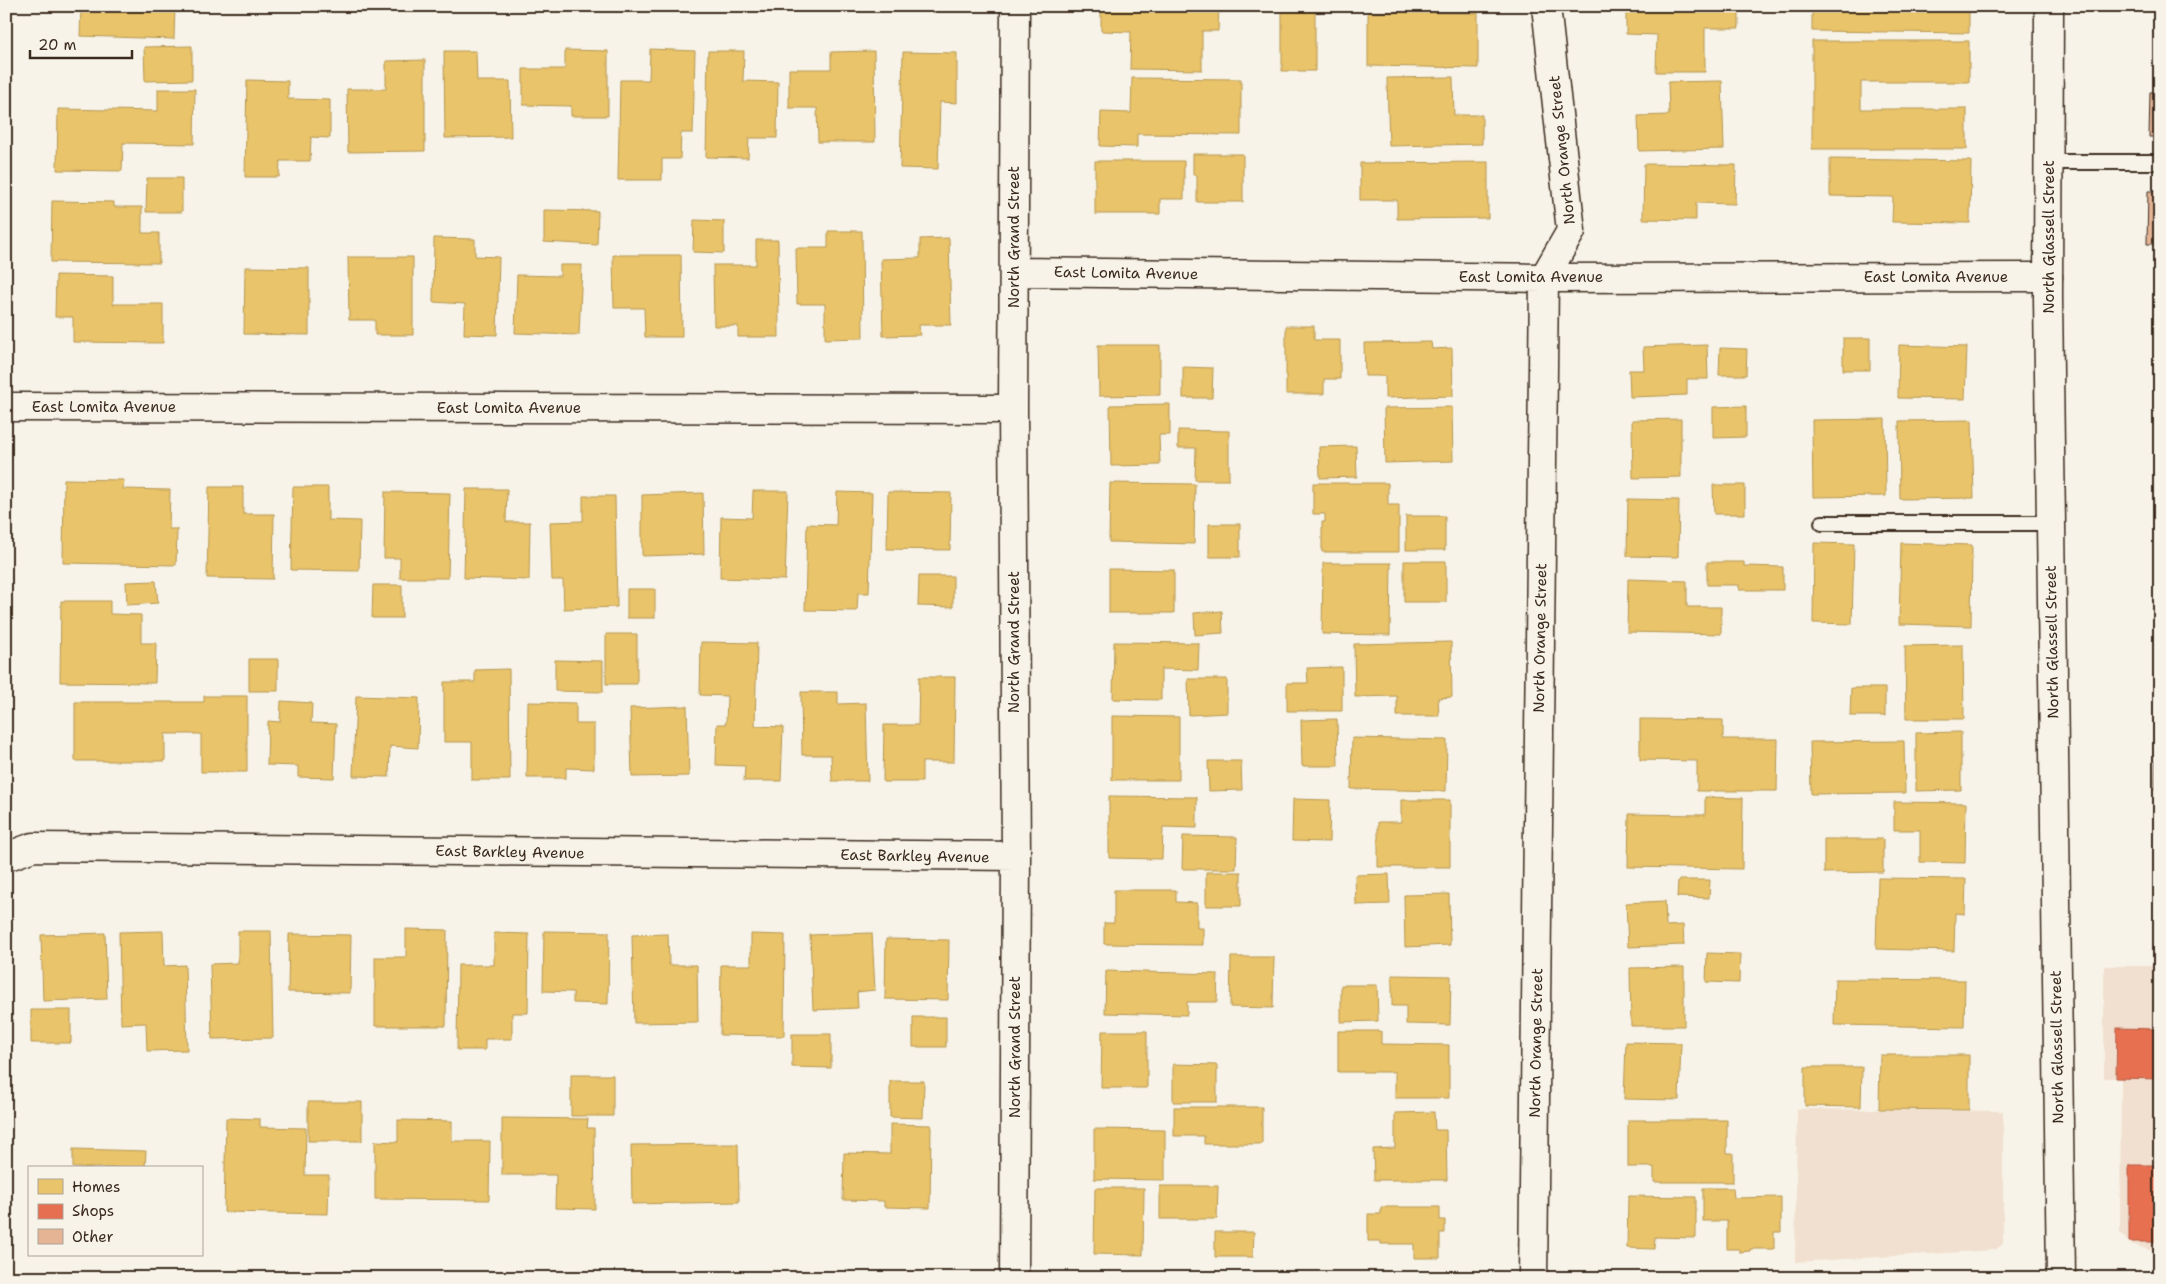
<svg xmlns="http://www.w3.org/2000/svg" width="2166" height="1284" viewBox="0 0 2166 1284" font-family="'Shantell Sans',sans-serif">
	<rect width="100%" height="100%" fill="#f7f3e8"/>
	<filter id="ink" filterUnits="userSpaceOnUse"><feTurbulence type="fractalNoise" baseFrequency=".02" numOctaves="2"/><feDisplacementMap in="SourceGraphic" scale="10" xChannelSelector="R" yChannelSelector="G"/><feConvolveMatrix kernelMatrix="1 2 1 2 8 2 1 2 1" color-interpolation-filters="sRGB"/></filter>
	<g filter="url(#ink)">
		<path fill="#f1e0cf" d="M2104,966H2160V1250H2149L2129,1243L2120,1233L2121,1078H2104Z
			M1797,1109L2003,1111V1244L1995,1250L1795,1262Z"/>
		<path fill="#e9c46a" stroke="#b59653" d="M81,6H175L174,39L80,36Z
			M1101,6H1219L1218,31H1202V70L1130,69L1131,32L1101,31Z
			M1282,6H1320V12H1315V71H1282Z
			M1626,6H1739V28H1705V72H1656L1657,35L1626,34Z
			M1812,6H1969V33L1812,31Z
			M1368,12L1478,13V68L1368,66Z
			M1812,41H1969V82H1861V109H1967V149H1812Z
			M192,46V80L145,81L144,47Z
			M650,49L695,51L693,133H681L680,159H662V180H618L620,80H649Z
			M565,50L608,51V116H571V106L523,105V69H565Z
			M444,51H476L477,81H510L511,137L445,138Z
			M708,51H744L743,81L778,82L777,138H749L748,158L706,157Z
			M874,51L875,142H818L817,108H789V69H831V52Z
			M903,52L957,53V103L940,102L938,169L900,168Z
			M425,60V151L348,152L347,89H386V61Z
			M1453,77L1454,115H1482V144L1389,146L1387,78Z
			M1132,78L1241,79V135L1137,134V147L1100,146L1101,112L1131,113Z
			M247,80L288,81V99L330,100V138L311,137L310,161H280L279,177H245Z
			M1722,81L1724,149L1639,151L1638,116L1669,115L1668,82Z
			M158,89H195L194,144L123,143L122,171L57,170L58,109L158,111Z
			M1193,154H1243V202H1197V175H1193Z
			M1830,159L1971,161L1970,223L1892,222L1893,197L1830,196Z
			M1095,161H1184V199H1160V214H1095Z
			M1488,162V218L1397,219V200H1360V163Z
			M1644,164L1736,165L1735,204L1696,203V220L1643,219Z
			M147,178H182V212H146Z
			M52,201L114,202V207H142V233H159V263L51,262Z
			M544,210L598,211L597,245L544,242Z
			M694,220L724,221V253L693,252Z
			M828,231H862L863,338L825,339V304H797L796,248H828Z
			M434,238L475,239V256L499,257L497,335L464,334L465,304L433,302Z
			M949,238L951,325H919L920,335L883,336L881,259L920,258V239Z
			M756,240H778L779,337H738V326H714L713,265H756Z
			M613,255H681L682,337H645L644,308H614Z
			M348,257H413V335H375V320H349Z
			M560,265H582L579,335L515,333L517,275L560,276Z
			M245,267L309,268V335L244,334Z
			M56,275L113,276V304H163V343L73,342V317H55Z
			M1286,326H1314V340H1340V379H1324V394H1286Z
			M1843,338H1870V370H1843Z
			M1431,342L1432,349L1452,348L1453,396L1385,398V376H1365L1364,343Z
			M1098,345H1160V395L1099,396Z
			M1707,345L1708,379H1687V395L1630,397L1629,370H1644L1643,347Z
			M1899,345L1967,347L1965,399L1898,398Z
			M1720,348L1747,349L1746,375H1719Z
			M1183,367L1213,368L1212,398H1183Z
			M1170,404V435H1159L1160,465L1111,466L1110,405Z
			M1746,406V437L1713,438V407Z
			M1452,407L1453,461L1385,463L1384,408Z
			M1681,419V477L1633,478L1632,420Z
			M1885,419L1886,496L1813,497L1812,420Z
			M1972,420L1974,498L1900,499L1899,421Z
			M1178,430L1229,431V480H1195L1196,448H1178Z
			M1356,446L1357,477L1320,478L1319,447Z
			M64,479L124,480L123,489L170,490L169,529H177L176,565L63,563Z
			M1110,483L1195,484L1194,544L1109,542Z
			M1313,483H1388V505H1399V552H1322V522H1325V514H1313Z
			M1713,485H1745V514H1714Z
			M209,487H243V514H274L273,579L207,578Z
			M293,487H328V520L360,521L359,571L291,570Z
			M466,489H507L506,522H530L529,580L464,578Z
			M753,491H788L785,580L720,578L721,517L752,518Z
			M385,492L450,493L448,578H400V558H384Z
			M837,492L872,493L869,593H858L857,611L805,610L807,524L836,525Z
			M888,492L951,493L950,550L887,549Z
			M703,493L704,554L642,556V495Z
			M583,496H615L617,607L564,609L563,580H552L550,522L583,521Z
			M1628,499L1679,500L1678,557L1627,556Z
			M1406,516H1445V550H1406Z
			M1209,524H1240V557H1209Z
			M1814,543L1854,544L1852,624L1813,623Z
			M1901,543L1972,545L1971,626L1899,624Z
			M1404,561H1446V602H1404Z
			M1707,562H1744V566L1783,567V590H1739V585H1707Z
			M1323,563H1391L1390,635L1322,634Z
			M1109,569L1174,570V613H1109Z
			M919,576H953V607L918,606Z
			M1628,579L1687,581V607H1721V634L1627,632Z
			M156,581L158,603L127,605L126,582Z
			M373,585H402V618H372Z
			M627,589H655V618H627Z
			M61,601H110V614L141,615V643H156L155,683L60,682Z
			M1222,611L1223,633L1195,635L1194,613Z
			M606,634H637V684H606Z
			M701,642L757,643L755,726L783,727L781,781H744L745,766L716,765L717,724H726L727,696L700,695Z
			M1114,642L1199,643L1198,670L1161,669V700L1113,699Z
			M1451,642L1452,697L1438,698L1439,716H1397V696L1355,697L1354,644Z
			M1963,645L1964,719H1906L1905,646Z
			M249,659H278V691H249Z
			M555,660L603,661V692L555,691Z
			M1342,667V711H1287V683H1308L1307,668Z
			M509,669L510,780H472V742H444V682H475V670Z
			M919,677H955L954,762H922V782H883L884,725H918Z
			M1188,679H1227V713L1189,715Z
			M1851,688H1885V716H1850Z
			M801,692H838V704L866,703L868,781H832L831,755H802Z
			M204,696H247V772H201V734H165V761H75V702H204Z
			M356,696L419,698L418,748L390,746L389,777L353,776Z
			M281,701L312,703L311,723L336,724L334,778L298,777V766L267,765L268,721L280,722Z
			M528,702L576,703V724H594V769L566,768V778H527Z
			M687,706L689,776L632,777L630,708Z
			M1112,716L1179,717V780H1112Z
			M1337,719L1338,766H1302L1301,720Z
			M1640,719L1723,720V739H1778L1777,791H1697V761L1640,760Z
			M1961,732V790L1916,791V733Z
			M1352,738L1447,740L1446,791L1351,789Z
			M1904,741L1905,793L1811,794L1810,742Z
			M1208,761H1241L1242,790L1209,791Z
			M1109,796L1197,797V828L1163,827L1162,859L1109,858Z
			M1705,797L1743,798L1742,869L1628,867L1629,814L1705,815Z
			M1293,799L1330,800L1329,842L1292,841Z
			M1401,800H1450V867H1378V822H1401Z
			M1894,802L1966,803L1965,863L1920,862V830H1894Z
			M1183,836L1237,837L1236,869H1182Z
			M1824,839H1883V872L1824,873Z
			M1206,872H1241V906H1206Z
			M1389,874L1390,904L1356,905L1355,875Z
			M1878,878L1966,879L1965,914L1955,913L1954,951L1876,949Z
			M1678,880H1710L1709,898L1677,897Z
			M1114,890H1176V902L1197,903V928H1203V945L1104,944V923H1114Z
			M1449,894L1450,945L1405,947L1404,895Z
			M1665,901L1666,926L1683,925L1684,945L1628,947L1626,903Z
			M406,929L447,930L446,1026H375V957H406Z
			M163,931L164,966L185,965L187,1050L147,1051L146,1023L121,1024L119,932Z
			M238,931H271L273,1038L212,1039L210,964L238,963Z
			M544,931L609,932L608,1004L573,1003V992L543,991Z
			M105,933L107,999L43,1001L41,935Z
			M494,933L529,934L528,1013H512V1039H485V1050H457L458,965H494Z
			M872,933L875,990L857,992L858,1008L813,1010L810,935Z
			M289,934L351,935L350,993L288,992Z
			M668,934L669,965H697L698,1022L634,1023L632,935Z
			M751,934L785,935L784,1036L720,1035L721,965H751Z
			M886,939L949,940L948,1000L885,999Z
			M1707,953L1740,954L1739,983L1706,982Z
			M1231,957H1274L1273,1008L1230,1007Z
			M1684,967V1026H1631L1630,968Z
			M1106,971L1218,974L1217,1002H1187V1015L1105,1013Z
			M1392,975L1451,976L1450,1025L1406,1024V1006H1392Z
			M1835,979L1965,980L1964,1027L1834,1025Z
			M1341,985H1377L1378,1021L1341,1022Z
			M31,1010H71V1043H31Z
			M913,1017H946V1047H913Z
			M1102,1031H1147V1088H1101Z
			M1338,1031H1381V1044L1449,1045V1098H1395V1072H1338Z
			M792,1034H831V1068L792,1067Z
			M1626,1042L1681,1043L1679,1100L1624,1099Z
			M1880,1055H1969V1110L1879,1109Z
			M1173,1064L1217,1065V1102H1173Z
			M1805,1067H1862L1861,1107L1805,1106Z
			M571,1075H613V1116H571Z
			M890,1081H924L923,1118L890,1117Z
			M308,1102H362V1141H308Z
			M1174,1107H1262V1144H1204V1136H1174Z
			M1434,1112L1435,1130H1446L1447,1180H1374L1373,1149L1395,1148V1113Z
			M226,1118L260,1119V1127L306,1128L305,1175H329L328,1214L224,1212Z
			M502,1118L588,1119L587,1128H594L595,1209L555,1208L556,1175H502Z
			M398,1120L452,1121V1141H490L489,1200L375,1199V1141L398,1142Z
			M1628,1120H1727V1153H1733V1182H1654V1167H1628Z
			M890,1124L931,1125L930,1208L884,1207V1201L843,1200L844,1153L890,1154Z
			M1094,1129L1165,1130V1180L1094,1179Z
			M738,1144L739,1202L632,1204L631,1145Z
			M73,1149L146,1151L145,1168H73Z
			M1160,1186H1218L1217,1219H1160Z
			M1095,1188H1144L1143,1255L1094,1254Z
			M1703,1188H1733L1734,1198L1781,1197V1232H1774V1249H1750V1251L1739,1252V1249H1727V1221H1703Z
			M1628,1196L1696,1197V1238L1655,1237L1654,1249L1627,1248Z
			M1381,1207H1440V1220H1445V1233H1440V1258H1414V1244H1381V1241H1368V1214H1381Z
			M1215,1232H1254L1253,1257H1215Z"/>
		<path fill="#e76f51" stroke="#b35a42" d="M2117,1028L2160,1029V1079L2116,1078Z
			M2129,1165H2160V1242H2129Z"/>
		<path fill="#e4b495" stroke="#3b2a1e" d="M2150,92H2160V137H2149Z
			M2148,191H2160V244H2147Z
			M2156,318H2160V405L2155,404Z
			M2156,727H2160V789H2155Z"/>
		<g fill="none" stroke-linecap="round" stroke-linejoin="round">
			<defs>
				<path id="service" d="M2049,162H2160
					M1822,523H2051"/>
				<path id="minor" d="M1015,272L1544,278L2048,277
					M6,407L1013,409
					M6,857L33,847L1016,856
					M1014,1278L1016,856L1013,409L1015,6
					M1533,1278L1544,278L1571,231L1546,6"/>
				<path id="secondary" d="M2049,6L2048,298L2061,1278"/>
			</defs>
			<use href="#service" stroke="#3b2a1e" stroke-width="18"/>
			<use href="#minor" stroke="#3b2a1e" stroke-width="31"/>
			<use href="#secondary" stroke="#3b2a1e" stroke-width="31"/>
			<use href="#service" stroke="#f7f3e8" stroke-width="14"/>
			<use href="#minor" stroke="#f7f3e8" stroke-width="28"/>
			<use href="#secondary" stroke="#f7f3e8" stroke-width="28"/>
		</g>
	</g>
	<g text-anchor="middle" dominant-baseline="central" stroke-width="5" stroke-linejoin="round" paint-order="stroke">
		<g font-size="15" fill="#3b2a1e" stroke="#f7f3e8">
			<text transform="translate(1562 150) rotate(-96)">North Orange Street</text>
			<text transform="translate(1014 237) rotate(-90)">North Grand Street</text>
			<text transform="translate(2049 237) rotate(-90)">North Glassell Street</text>
			<text transform="translate(1126 273) rotate(1)">East Lomita Avenue</text>
			<text x="1531" y="277">East Lomita Avenue</text>
			<text x="1936" y="277">East Lomita Avenue</text>
			<text x="104" y="407">East Lomita Avenue</text>
			<text x="509" y="408">East Lomita Avenue</text>
			<text transform="translate(1540 638) rotate(-89)">North Orange Street</text>
			<text transform="translate(1014 642) rotate(-90)">North Grand Street</text>
			<text transform="translate(2052 642) rotate(-91)">North Glassell Street</text>
			<text transform="translate(510 852) rotate(1)">East Barkley Avenue</text>
			<text transform="translate(915 856) rotate(1)">East Barkley Avenue</text>
			<text transform="translate(1536 1043) rotate(-89)">North Orange Street</text>
			<text transform="translate(1015 1047) rotate(-90)">North Grand Street</text>
			<text transform="translate(2057 1047) rotate(-91)">North Glassell Street</text>
		</g>
	</g>
	<rect width="2166" height="1284" fill="none" stroke="#f7f3e8" stroke-width="25"/>
	<rect x="12" y="12" width="2141" height="1259" fill="none" stroke="#3b2a1e" stroke-width="2" filter="url(#ink)"/>
	<rect x="28" y="1166" width="175" height="90" fill="#f7f3e8" stroke="#aca397"/>
	<rect x="38" y="1179" width="25" height="15" fill="#e9c46a" stroke="#aca397"/>
	<text x="72" y="1192" font-size="15" fill="#3b2a1e">Homes</text>
	<rect x="38" y="1204" width="25" height="15" fill="#e76f51" stroke="#aca397"/>
	<text x="72" y="1216" font-size="15" fill="#3b2a1e">Shops</text>
	<rect x="38" y="1229" width="25" height="15" fill="#e4b495" stroke="#aca397"/>
	<text x="72" y="1242" font-size="15" fill="#3b2a1e">Other</text>
	<path d="M30 50v8h102v-8" fill="none" stroke="#3b2a1e" stroke-width="2.5"/>
	<text x="38" y="50" font-size="15" fill="#3b2a1e" stroke="#f7f3e8" stroke-width="4" paint-order="stroke">20 m</text>
</svg>
